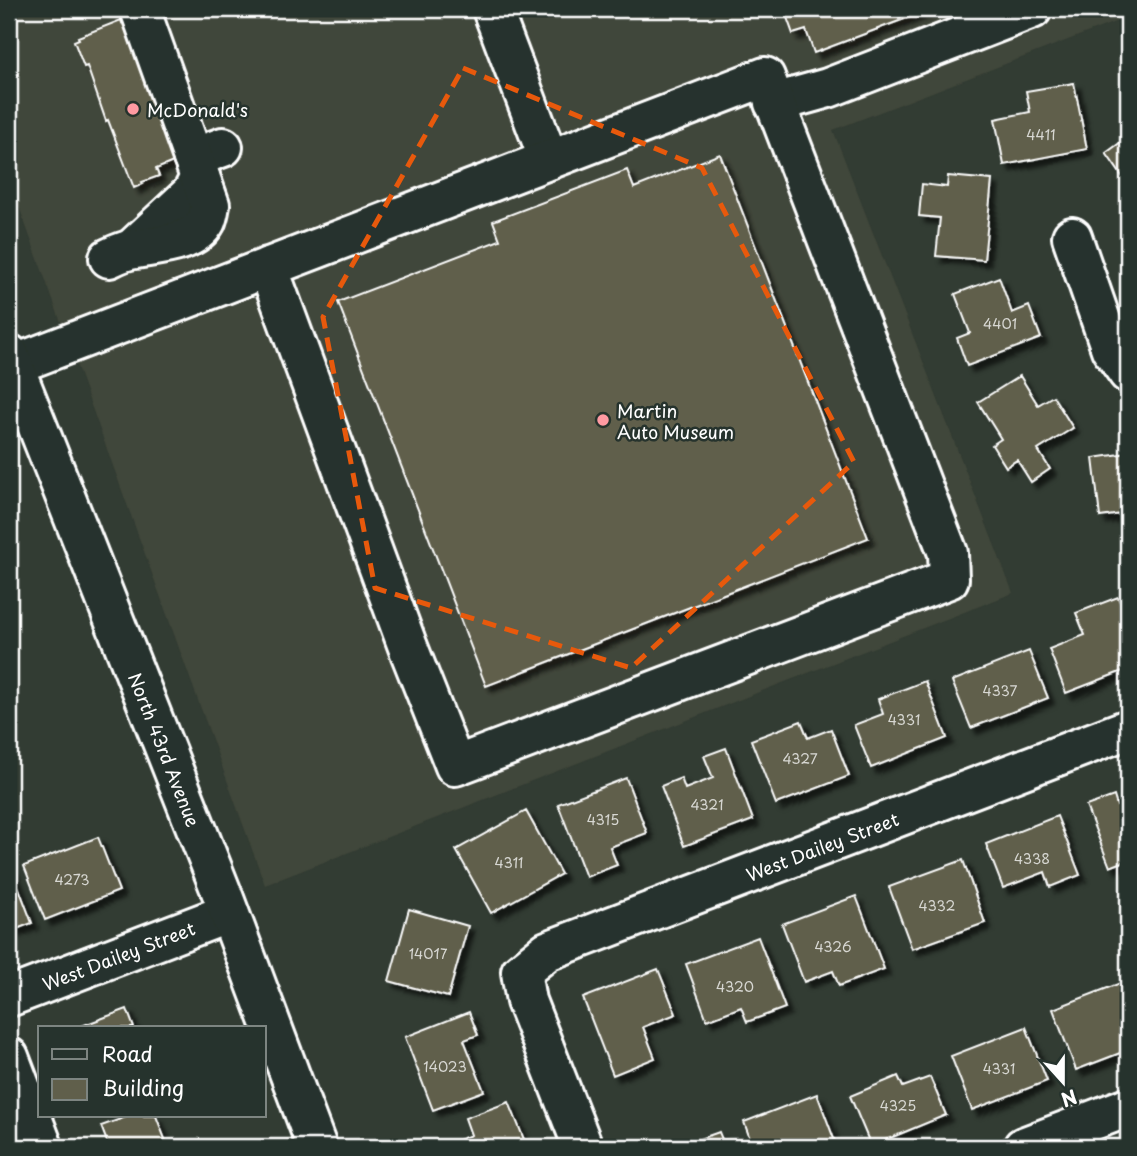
<svg xmlns="http://www.w3.org/2000/svg" width="1137" height="1156" viewBox="0 0 1137 1156" font-family="'Playpen Sans',sans-serif">
	<defs>
		<filter id="shadow"><feDropShadow dx="6" dy="6" stdDeviation="2" flood-color="#0009"/></filter>
	</defs>
	<rect width="100%" height="100%" fill="#323c33"/>
	<filter id="ink" filterUnits="userSpaceOnUse"><feTurbulence type="fractalNoise" baseFrequency=".0143" numOctaves="2"/><feDisplacementMap in="SourceGraphic" scale="14" xChannelSelector="R" yChannelSelector="G"/><feConvolveMatrix kernelMatrix="1 2 1 2 8 2 1 2 1" color-interpolation-filters="sRGB"/></filter>
	<g filter="url(#ink)">
		<path fill="#40463a" d="M9,9H1128V17L833,130L1013,593L265,885L9,179Z"/>
		<path fill="#605f4b" stroke="#fff" stroke-width="2" filter="url(#shadow)" d="M784,9H931L814,53L806,30L793,34Z
			M121,20L122,23L128,20L138,47L134,49L136,54L183,158L156,169L159,176L142,182L143,184L134,188L108,120L106,121L87,66L84,67L74,41L79,39L78,37Z
			M1074,83L1087,149L1004,165L995,119L1030,112L1026,91Z
			M1128,137V172L1122,176L1106,153Z
			M720,154L868,538L486,686L338,302L500,240L493,221L627,170L634,188Z
			M948,176L992,180L984,260L936,256L940,218L919,216L922,184L947,187Z
			M999,277L1012,313L1029,306L1041,338L967,366L957,338L970,333L955,294Z
			M1020,376L1038,405L1053,396L1073,428L1038,450L1050,469L1031,482L1017,460L1006,467L992,445L1001,439L978,402Z
			M1128,453V513L1100,517L1093,458Z
			M1118,597L1128,623V669L1066,693L1049,649L1085,635L1076,613Z
			M1029,651L1048,698L971,728L952,681Z
			M925,681L947,738L871,768L854,725L883,714L878,699Z
			M801,721L808,738L831,729L849,776L776,804L751,740Z
			M726,748L753,820L684,846L661,786L681,778L685,789L713,778L704,756Z
			M626,778L647,833L610,847L617,865L586,877L558,804Z
			M1114,796L1117,806L1128,802V860L1110,867L1086,806Z
			M526,811L561,874L491,913L456,850Z
			M1057,816L1080,875L1050,887L1045,872L1003,888L986,844Z
			M98,837L119,891L45,920L24,866Z
			M963,860L985,923L912,949L889,887Z
			M9,862L32,923L9,932Z
			M856,896L884,969L839,986L833,971L804,982L782,924Z
			M409,909L468,926L448,997L389,981Z
			M758,937L785,1008L747,1022L741,1007L707,1020L686,964Z
			M658,969L676,1014L643,1027L655,1058L613,1075L583,998Z
			M1123,982L1128,997V1050L1076,1070L1053,1009Z
			M127,1009L134,1028H76Z
			M469,1012L478,1035L464,1040L484,1091L433,1110L405,1037Z
			M1026,1027L1047,1081L972,1110L951,1056Z
			M898,1076L903,1087L930,1077L946,1115L871,1146L850,1096Z
			M817,1094L837,1147H753L744,1122Z
			M509,1102L527,1147H460L458,1140L471,1135L465,1118Z
			M129,1116H156L168,1147H109L101,1126Z
			M719,1132L725,1147H677Z"/>
		<g fill="none" stroke-linecap="round" stroke-linejoin="round">
			<defs>
				<g id="minor">
					<path d="M492,9L549,160"/>
					<path d="M774,103L828,88L1032,9"/>
					<path d="M193,158L223,147"/>
					<path d="M1072,237L1111,349L1128,373"/>
					<path d="M132,249L192,193L200,177"/>
					<path d="M109,258C117,254 126,250 135,249C157,245 194,244 206,221C208,217 209,211 210,205L140,9"/>
					<path d="M13,365L765,77L948,553L949,579L455,766L408,647L268,267"/>
					<path id="s1" d="M9,997L229,913"/>
					<path d="M9,1057L43,1147"/>
					<path id="s2" d="M583,1147L526,1001L521,972L547,951L1128,729"/>
					<path d="M1023,1147L1128,1107"/>
				</g>
				<g id="major">
					<path id="s3" d="M9,354L223,896L317,1147"/>
				</g>
			</defs>
			<use href="#minor" stroke="#fff" stroke-width="44"/>
			<use href="#major" stroke="#fff" stroke-width="44"/>
			<use href="#minor" stroke="#26332d" stroke-width="38"/>
			<use href="#major" stroke="#26332d" stroke-width="38"/>
		</g>
	</g>
	<path fill="none" stroke="#e8590c" stroke-width="5" stroke-dasharray="14 9" stroke-linejoin="round" d="M463,68L702,168L854,462L631,668L375,588L323,317Z"/>
	<g fill="#ff9aa2" stroke="#26332d" stroke-width="2.5">
		<circle cx="133" cy="109" r="7"/>
		<circle cx="603" cy="420" r="7"/>
	</g>
	<g text-anchor="middle" dominant-baseline="central" stroke-width="5" stroke-linejoin="round" paint-order="stroke">
		<g font-size="14" fill="#d7d7d2">
			<text x="1041" y="134">4411</text>
			<text x="1000" y="323">4401</text>
			<text x="1000" y="690">4337</text>
			<text x="904" y="719">4331</text>
			<text x="800" y="758">4327</text>
			<text x="707" y="804">4321</text>
			<text x="603" y="819">4315</text>
			<text x="1032" y="858">4338</text>
			<text x="509" y="862">4311</text>
			<text x="72" y="879">4273</text>
			<text x="937" y="905">4332</text>
			<text x="833" y="946">4326</text>
			<text x="428" y="953">14017</text>
			<text x="735" y="986">4320</text>
			<text x="445" y="1066">14023</text>
			<text x="999" y="1068">4331</text>
			<text x="898" y="1105">4325</text>
		</g>
		<g font-size="18" fill="#fff" stroke="#26332d" text-anchor="start">
			<text x="147" y="109">McDonald's</text>
			<text x="617" y="410">Martin<tspan x="617" dy="21">Auto Museum</tspan></text>
		</g>
		<g font-size="18" fill="#fff" stroke="#26332d">
			<text stroke="none"><textPath href="#s3" startOffset="425">North 43rd Avenue</textPath></text>
			<text stroke="none"><textPath href="#s2" startOffset="514">West Dailey Street</textPath></text>
			<text stroke="none"><textPath href="#s1" startOffset="117">West Dailey Street</textPath></text>
		</g>
	</g>
	<rect width="1137" height="1156" fill="none" stroke="#26332d" stroke-width="35"/>
	<rect x="18" y="18" width="1102" height="1121" fill="none" stroke="#fff" stroke-width="2.5" filter="url(#ink)"/>
	<rect x="38" y="1026" width="228" height="91" fill="#26332d" stroke="#7d8581" stroke-width="2"/>
	<rect x="52" y="1049" width="35" height="10" fill="#26332d" stroke="#7d8581" stroke-width="2"/>
	<text x="102" y="1062" font-size="21" fill="#ffffff">Road</text>
	<rect x="52" y="1079" width="35" height="21" fill="#605f4b" stroke="#7d8581" stroke-width="2"/>
	<text x="102" y="1096" font-size="21" fill="#ffffff">Building</text>
	<g transform="translate(1063 1082) rotate(159)" stroke="#26332d" stroke-width="5" paint-order="stroke">
	<path d="M0-5L12 26L0 18L-12 26Z" fill="#ffffff"/>
	<text y="-10" font-size="19" font-weight="bold" text-anchor="middle" fill="#ffffff">N</text>
	</g>
</svg>
